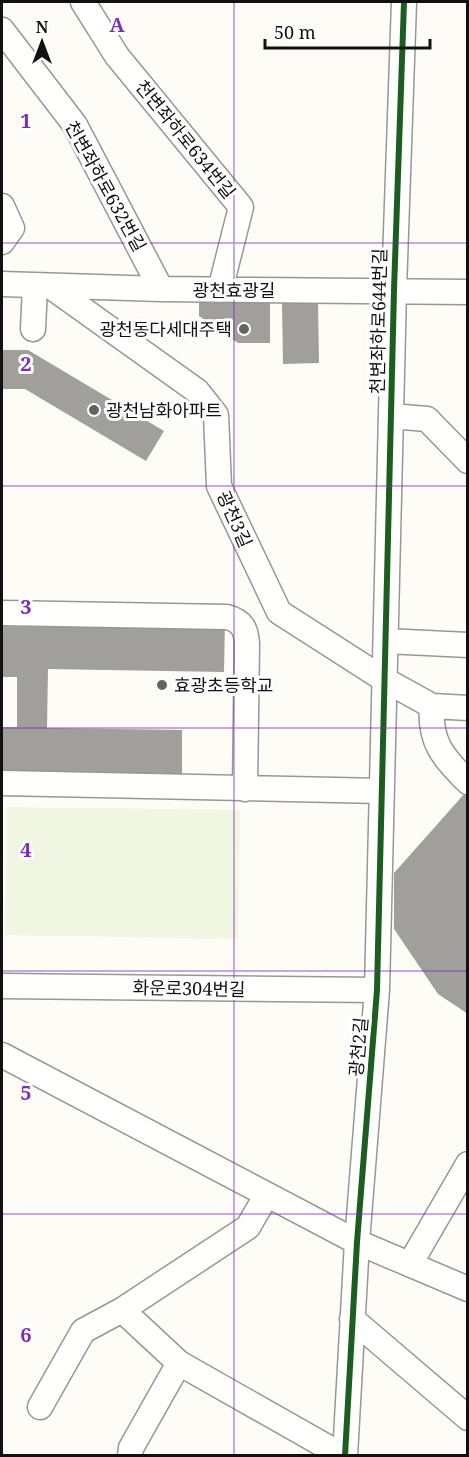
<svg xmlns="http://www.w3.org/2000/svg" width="469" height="1457" viewBox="0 0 469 1457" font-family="'Noto Serif','Noto Sans KR',serif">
	<rect width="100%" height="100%" fill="#fdfcf7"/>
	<path fill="#f0f6e1" d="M7,807L240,810L238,939L5,935Z"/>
	<path fill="#a19f9c" d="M199,302H270V343H238L199,316Z
		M318,302L319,363L283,364L282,303Z
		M2,350H28L164,431L146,461L25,389H2Z
		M32,617L225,620L224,672L48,669L47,728L182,730V775L2,772V727H17V677H2V626L31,627Z
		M465,793L468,795V1014L438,994L394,929V873Z"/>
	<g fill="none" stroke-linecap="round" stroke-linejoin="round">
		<defs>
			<path id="minor" d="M83,2L117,56L241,207L220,290
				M2,30L75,125L161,289
				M2,206L12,228L2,242
				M2,284L161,289L468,292
				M50,286L197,391L216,415L219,486L279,612L385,680L432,706C429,741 443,758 468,782
				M33,329L35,286
				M391,416L427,419L468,461
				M2,613L227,617C242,621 246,629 247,643L245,789
				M386,641L468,645
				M432,706L468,708
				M2,783L382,791
				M2,986L377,990
				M2,1055L357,1242L468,1289
				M410,1264L468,1164
				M122,1310L179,1363L343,1456
				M352,1319L468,1418
				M40,1407L83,1331L122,1310L248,1227L266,1196
				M130,1456L131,1448L179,1363
				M345,1456L357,1242L377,990L394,290L404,2"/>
		</defs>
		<use href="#minor" stroke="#979795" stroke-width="27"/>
		<use href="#minor" stroke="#fffffe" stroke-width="24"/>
		<defs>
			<path id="cycleway" d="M345,1456L357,1242L377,990L394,290L404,2"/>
		</defs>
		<use href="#cycleway" stroke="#fff" stroke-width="10"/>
		<use href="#cycleway" stroke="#1b5e20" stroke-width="6"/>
	</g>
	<path fill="none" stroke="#7b2cbf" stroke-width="1.5" stroke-opacity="0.55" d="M234,2V1456M2,243H468M2,486H468M2,728H468M2,971H468M2,1214H468"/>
	<g fill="#646362" stroke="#fff" stroke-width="2">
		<circle cx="244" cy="329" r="6"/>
		<circle cx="94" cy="410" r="6"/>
		<circle cx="162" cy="685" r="6"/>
	</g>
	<g text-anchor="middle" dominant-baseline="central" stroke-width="6" stroke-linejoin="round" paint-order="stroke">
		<g font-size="18" fill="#111" stroke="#fff">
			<text transform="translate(186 139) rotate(51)">천변좌하로634번길</text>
			<text transform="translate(106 186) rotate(61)">천변좌하로632번길</text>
			<text x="234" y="290">광천효광길</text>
			<text transform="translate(378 321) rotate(-89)">천변좌하로644번길</text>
			<text transform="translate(235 519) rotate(66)">광천3길</text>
			<text transform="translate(189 988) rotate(1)">화운로304번길</text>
			<text transform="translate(358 1047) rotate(-85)">광천2길</text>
		</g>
		<g font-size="18" fill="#111" stroke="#fff" text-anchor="start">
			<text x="232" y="329" text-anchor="end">광천동다세대주택</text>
			<text x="106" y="410">광천남화아파트</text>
			<text x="174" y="685">효광초등학교</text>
		</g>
	</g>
	<g font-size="20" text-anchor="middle" font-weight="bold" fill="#7b2cbf" stroke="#fff" stroke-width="6" stroke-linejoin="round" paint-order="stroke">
		<text x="117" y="32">A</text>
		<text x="26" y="128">1</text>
		<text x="26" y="371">2</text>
		<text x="26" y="614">3</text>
		<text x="26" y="857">4</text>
		<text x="26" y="1100">5</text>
		<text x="26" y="1342">6</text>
	</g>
	<rect width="469" height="1457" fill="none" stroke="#111111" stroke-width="6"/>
	<g transform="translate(42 42)" stroke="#ffffff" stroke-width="4.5" paint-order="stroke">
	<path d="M0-4.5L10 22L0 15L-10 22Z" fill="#111111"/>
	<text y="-9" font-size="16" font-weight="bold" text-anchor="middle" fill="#111111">N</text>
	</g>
	<path d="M265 39v9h165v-9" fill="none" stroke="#111111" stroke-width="3"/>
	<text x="274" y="39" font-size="18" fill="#111111" stroke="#ffffff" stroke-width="4.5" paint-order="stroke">50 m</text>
</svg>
